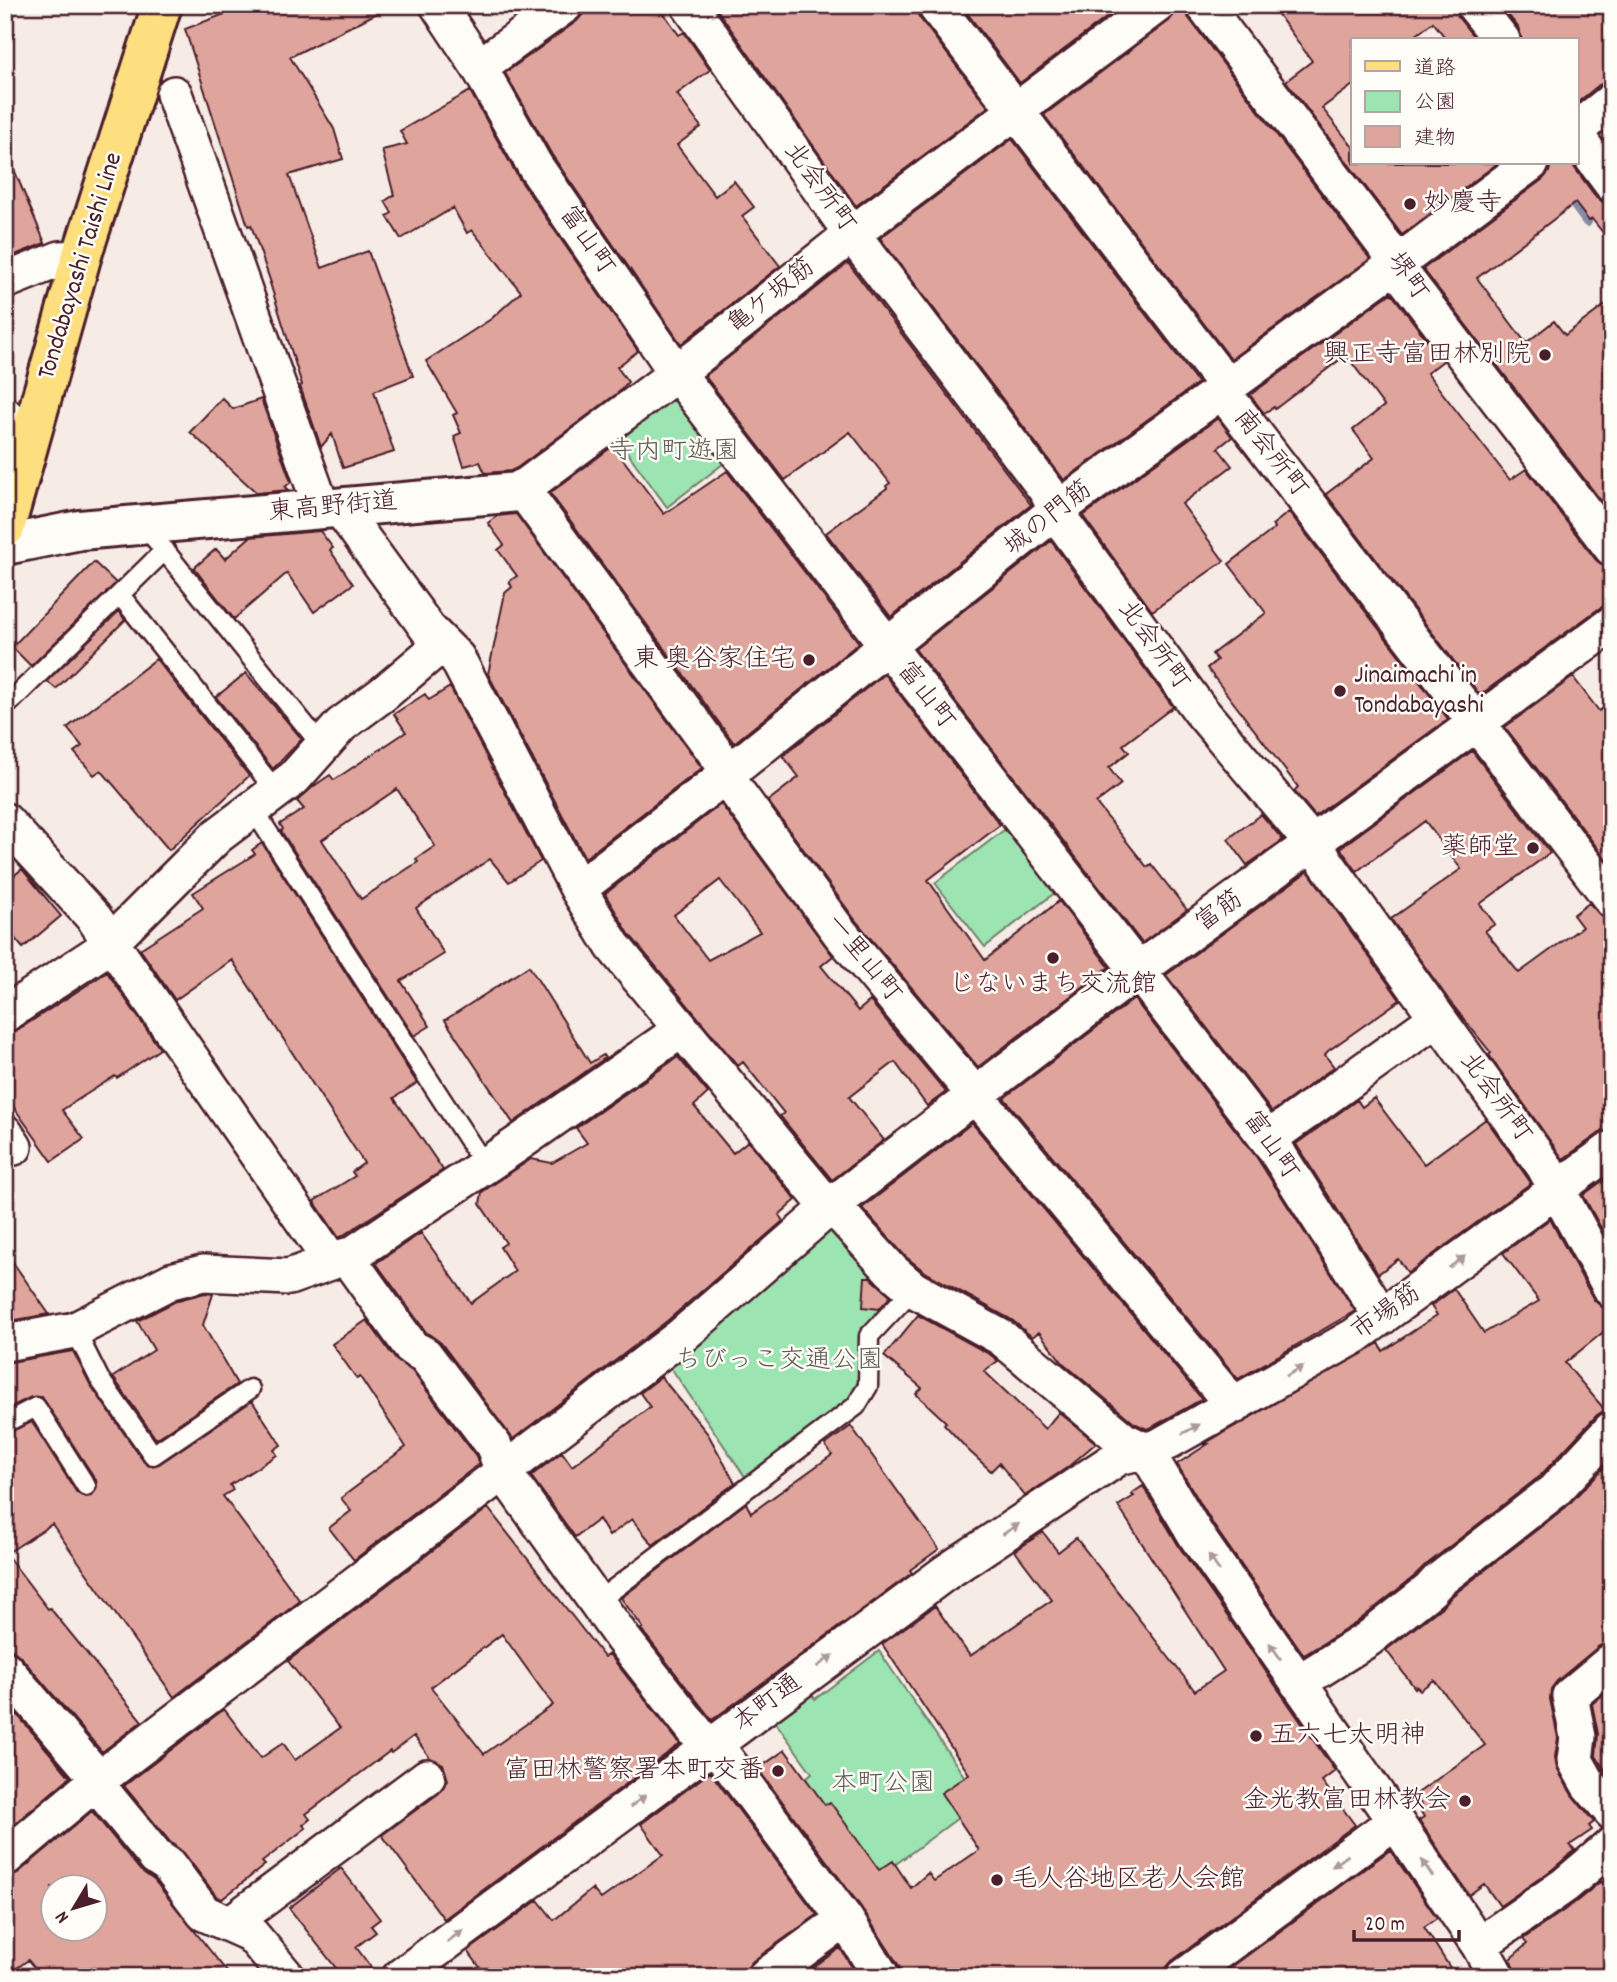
<svg xmlns="http://www.w3.org/2000/svg" width="1617" height="1982" viewBox="0 0 1617 1982" font-family="Dekko,'Klee One',sans-serif">
	<rect width="100%" height="100%" fill="#f7ebe5"/>
	<filter id="ink" filterUnits="userSpaceOnUse"><feTurbulence type="fractalNoise" baseFrequency=".0143" numOctaves="2"/><feDisplacementMap in="SourceGraphic" scale="14" xChannelSelector="R" yChannelSelector="G"/><feConvolveMatrix kernelMatrix="1 2 1 2 8 2 1 2 1" color-interpolation-filters="sRGB"/></filter>
	<g filter="url(#ink)">
		<path fill="#9ce4b2" stroke="#73826e" stroke-width="2" d="M662,398L685,404L728,460L667,507L614,434Z
			M1008,827L1057,891L985,947L935,883Z
			M832,1220L900,1294L865,1329L858,1392L746,1478L667,1362Z
			M879,1651L981,1801L858,1892L838,1889L775,1802L812,1773L771,1716L808,1688L815,1699Z"/>
		<g fill="none" stroke-linecap="round" stroke-linejoin="round">
			<path stroke="#878da7" stroke-width="10" d="M1587,222L1570,199L1592,182"/>
		</g>
		<path fill="#dfa59d" stroke="#4a1f2b" stroke-width="2" fill-rule="evenodd" d="M248,5H393L290,57L334,129L343,159L289,175L322,268L368,251L413,376L374,391L394,452L343,468L332,434L321,447L300,386L302,385L270,283H271L251,225L248,226L185,29Z
			M585,5H658L679,35L684,32L710,70L677,94L701,127L677,145L715,196L734,181L754,207L742,216L780,266L681,344L552,155L505,73L577,21L583,14Z
			M719,5H915L919,17L988,107L856,206L716,8Z
			M961,5H1123L1020,83Z
			M1177,5H1184L1188,17L1370,259L1231,359L1044,115L1169,21L1175,13Z
			M1271,5H1454L1458,17L1476,40H1447L1433,22L1410,40H1353V85L1322,108L1353,147V163H1498L1402,235L1286,81L1312,61Z
			M1500,5H1612V81L1599,85L1577,103V40H1522L1518,27Z
			M470,91L518,177L638,351L617,367L628,382L619,392L517,468L511,471L485,473L480,462L464,466L454,436L461,433L453,415L457,413L426,361L491,319L521,292L472,230L467,233L453,208L401,239L387,216L392,213L385,201L394,195L382,150L407,144L400,131Z
			M1012,139L1198,383L1064,480L880,238Z
			M5,148L45,243L5,259Z
			M1551,163H1571L1596,197L1603,202L1612,204V244L1592,219L1589,221L1575,203L1477,278L1526,343L1554,321L1565,335L1612,300V515L1423,269L1543,179L1549,172Z
			M848,263L1031,505L891,617L826,533L887,488L886,486L890,483L850,432L785,480L705,376Z
			M1391,293L1443,361L1427,373L1510,480L1526,469L1596,560L1604,566L1612,568V604L1600,608L1480,695L1326,494L1374,458L1353,430L1384,406L1346,355L1275,409L1274,407L1264,413L1250,395Z
			M222,398L233,409L261,399L291,482L285,487L288,490L257,493L190,432Z
			M1218,418L1232,437L1218,448L1232,466L1182,504L1224,561L1152,611L1083,516Z
			M613,446L664,514L727,471L859,643L734,743L550,493Z
			M1289,512L1448,719L1315,816L1294,791L1298,787L1207,668L1217,660L1212,654L1266,613L1229,564L1275,528L1272,525Z
			M516,514L702,768L585,858L488,674L505,593L512,587L509,581L517,576L498,550L504,545L488,523L497,516Z
			M320,531L333,548L330,550L353,584L314,612L287,573L234,619L194,568L216,549L225,559L250,537Z
			M1051,541L1173,707L1123,745L1129,752L1109,768L1121,784L1096,803L1147,867L1151,864L1187,910L1142,943L915,649Z
			M94,562L116,583L31,666L12,647Z
			M119,611L125,620L56,689L47,681Z
			M156,659L249,776L169,850L101,770L94,775L74,752L82,746L67,728Z
			M246,673L302,739L273,769L216,697Z
			M884,674L1000,825L928,880L985,960L1059,901L1109,967L978,1067L856,921L768,801L799,777L783,756Z
			M1573,677L1599,711L1612,702V867L1505,727Z
			M450,687L541,861L509,882L490,859L416,908L444,954L401,981L430,1026L414,1036L281,831L283,829L280,824L304,809L297,801L314,786L330,775L334,780L406,732L394,714L425,694L429,700ZM397,789L435,846L416,859L418,862L361,899L322,840Z
			M1472,751L1550,853L1480,904L1495,924L1485,931L1519,973L1582,927L1573,915L1589,903L1604,918L1612,920V1129L1600,1133L1563,1159L1489,1055L1491,1053L1451,1003L1391,919L1461,869L1425,821L1357,871L1340,848Z
			M721,804L833,956L821,966L858,1011L870,1001L946,1092L927,1106L895,1062L849,1097L884,1140L832,1180L780,1116L784,1113L743,1062L738,1066L629,934L605,894ZM720,880L760,932L708,960L674,915Z
			M1261,814L1283,840L1247,865L1228,839Z
			M262,843L417,1083L394,1098L443,1170L339,1238L314,1201L355,1176L352,1172L364,1163L232,960L175,1000L140,949L203,908L193,893L255,854L252,850Z
			M22,869L61,916L23,948L5,927V883Z
			M1308,871L1400,1000L1328,1051L1325,1055L1334,1067L1272,1112L1166,975Z
			M529,966L590,1063L603,1055L605,1058L513,1123L445,1020Z
			M107,972L160,1049L117,1078L115,1076L62,1110L84,1139L52,1161L5,1095V1034L16,1031Z
			M1134,999L1257,1158L1355,1311L1238,1379L1004,1098Z
			M678,1057L708,1093L694,1106L733,1153L748,1141L796,1200L779,1215L783,1221L667,1321L513,1439L441,1343L426,1332L376,1263L421,1233L471,1303L515,1271L500,1247L506,1243L480,1204L482,1192L531,1159L552,1163L587,1143L576,1128Z
			M1374,1098L1424,1164L1486,1119L1531,1183L1408,1273L1398,1259L1378,1274L1296,1144L1357,1100L1362,1107Z
			M972,1123L1202,1399L1150,1428L1147,1429L1134,1423L1063,1363L1039,1332L1032,1337L1012,1320L925,1272L906,1257L862,1208Z
			M1612,1174V1248L1583,1195Z
			M1550,1219L1594,1300L1602,1307L1612,1310V1325L1565,1363L1605,1410L1597,1415L1540,1476L1426,1565L1416,1575L1356,1623L1304,1655L1214,1526L1177,1464L1208,1444H1204L1379,1343L1383,1351L1437,1315L1431,1306L1454,1289L1484,1333L1539,1301L1503,1253Z
			M5,1251L49,1314L5,1322Z
			M865,1277H870L891,1296L879,1309L863,1307Z
			M205,1293L213,1294L203,1325L237,1384L156,1439L113,1377L154,1350L137,1321L178,1300Z
			M918,1315L991,1355L998,1361L984,1371L1045,1429L1059,1412L1096,1443L1068,1467L1025,1496L999,1463L991,1471L968,1450L944,1424L946,1422L916,1394L922,1388L884,1356Z
			M367,1320L396,1360L412,1371L476,1456L479,1464L354,1560L329,1528L351,1511L341,1498L361,1483L360,1481L406,1447L360,1377L357,1379L332,1344Z
			M73,1351L90,1384L144,1462L149,1466L159,1464L252,1401L281,1445L274,1450L277,1455L230,1485L233,1490L223,1496L300,1601L174,1697L52,1524L6,1554L48,1609L50,1608L142,1721L102,1752L20,1656L12,1650L5,1649V1434L32,1422L77,1493L86,1497L91,1496L97,1486L96,1480L42,1397H31L5,1410V1363Z
			M661,1377L708,1434L735,1483L653,1545L632,1519L609,1536L599,1519L575,1537L531,1476L562,1452L572,1466L650,1407L640,1393Z
			M851,1426L939,1549L910,1570L912,1573L712,1720L641,1629L643,1628L621,1598L746,1503L751,1513L832,1455L825,1445Z
			M1612,1459V1641L1599,1646L1557,1681L1551,1689L1550,1699L1558,1738L1555,1757L1557,1769L1572,1795L1594,1822L1589,1826L1592,1830L1570,1845L1575,1850L1553,1869L1500,1906L1484,1884L1469,1895L1419,1820L1424,1817L1420,1810L1423,1808L1415,1795L1485,1745L1434,1680L1420,1690L1416,1686L1415,1688L1386,1650L1443,1606L1452,1596L1566,1507Z
			M1143,1486L1180,1548L1335,1771L1322,1781L1355,1825L1172,1961L1166,1968L1164,1977H902L899,1966L861,1907L758,1769L785,1750L825,1805L830,1802L879,1870L893,1861L911,1888L928,1873L934,1881L979,1850L941,1793L969,1774L882,1644L935,1606L970,1656L1052,1600L1015,1551L1043,1532L1058,1552L1076,1538L1195,1691L1224,1671L1118,1506L1134,1496L1131,1494Z
			M488,1508L604,1657L609,1654L680,1744L444,1919L382,1835L439,1793L448,1780L443,1764L430,1758L414,1736L391,1753L390,1751L306,1814L310,1819L303,1825L306,1828L262,1862L265,1865L222,1899L217,1897L184,1853L170,1842L124,1786L224,1709L261,1758L283,1743L295,1760L340,1728L288,1661ZM502,1634L553,1705L484,1754L431,1687Z
			M1612,1687V1781L1596,1756L1598,1734L1592,1704Z
			M5,1700L70,1777L5,1832Z
			M710,1772L817,1915L753,1961L747,1968L745,1977H487L468,1951L538,1900L554,1920L592,1889L601,1899L663,1855L641,1824Z
			M92,1811L140,1870L154,1880L231,1977H42L28,1960L5,1977V1878L18,1873ZM52,1887H94V1929H52Z
			M1390,1850L1437,1918L1424,1927L1456,1977H1218Z
			M341,1868L380,1919L371,1926L376,1932L356,1947L378,1977H343L289,1908Z
			M1601,1881L1612,1894V1977H1517L1510,1959L1527,1944L1523,1939L1577,1901Z
			M840,1948L858,1977H800Z"/>
		<g fill="none" stroke-linecap="round" stroke-linejoin="round">
			<defs>
				<path id="service" d="M144,525L322,746
					M120,595L276,791
					M5,707L165,550
					M253,809L485,1166
					M75,1330L99,1378L153,1455L250,1389
					M5,1423L36,1407L86,1486
					M598,1601L856,1406L868,1386L869,1336L913,1289"/>
				<path id="minor" d="M438,5L479,67L535,166L677,373L1273,1146L1382,1317
					M689,5L852,234L1047,491L1061,520L1200,710L1312,843L1544,1166L1612,1290
					M935,5L1218,375L1225,395L1612,900
					M1157,5L852,234L677,373L522,489L726,767L734,788L840,933L1219,1388L1236,1405
					M1204,5L1389,251L1404,277L1612,548
					M1474,5L1502,40
					M479,67L565,5
					M174,94L322,509
					M1577,129L1612,101
					M1577,137L1612,184
					M5,281L60,259L81,258
					M5,415L13,423L33,433
					M340,508L428,629L457,658L578,889L613,946L820,1197L832,1205L892,1271L913,1289L1002,1338L1123,1440L1146,1451L1197,1537L1395,1821L1479,1945L1497,1977
					M5,821L94,918L331,1261
					M578,889L730,772L1057,510L1395,265L1531,163
					M5,1014L104,949L217,836L294,778L341,725L383,694L442,644
					M5,1133L14,1147
					M1268,1139L1437,1018
					M346,1256L412,1348L425,1355L494,1446L502,1470L623,1639L700,1737L721,1753L845,1919L882,1977
					M5,1343L75,1330L171,1281L203,1273L289,1277L353,1254L516,1145L681,1030
					M1612,1661L1570,1696L1578,1737L1575,1760L1589,1785L1612,1812
					M5,1669L91,1770L102,1791L156,1857L168,1865L204,1913L251,1934L287,1977
					M1298,1683L1368,1639L1430,1590L1438,1581L1554,1491L1612,1429
					M5,1858L98,1780L680,1337L832,1205L1137,971L1612,624
					M230,1924L427,1777
					M1479,1945L1565,1885L1612,1845
					M400,1977L945,1573L1119,1457L1158,1447L1355,1336L1612,1149
					M765,1977L845,1919
					M1184,1977L1395,1821"/>
				<path id="tertiary" d="M5,545L80,530L519,492L522,489"/>
				<path id="primary" d="M5,528L81,258L162,5"/>
			</defs>
			<use href="#service" stroke="#4a1f2b" stroke-width="23"/>
			<use href="#minor" stroke="#4a1f2b" stroke-width="40"/>
			<use href="#tertiary" stroke="#4a1f2b" stroke-width="44"/>
			<use href="#primary" stroke="#4a1f2b" stroke-width="44"/>
			<use href="#service" stroke="#fdfcf7" stroke-width="18"/>
			<use href="#minor" stroke="#fdfcf7" stroke-width="35"/>
			<use href="#tertiary" stroke="#fdfcf7" stroke-width="38"/>
			<use href="#primary" stroke="#fedf80" stroke-width="38"/>
		</g>
		<defs><path id="oneway-solid" d="M-6-.8H1V-3.2L6.5 0L1 3.2V.8H-6Z" transform="scale(1.75)"/></defs>
		<g fill="#ac999b">
			<use href="#oneway-solid" transform="translate(1457 1262) rotate(-36)"/>
			<use href="#oneway-solid" transform="translate(1295 1371) rotate(-30)"/>
			<use href="#oneway-solid" transform="translate(1191 1429) rotate(-28)"/>
			<use href="#oneway-solid" transform="translate(1011 1529) rotate(-34)"/>
			<use href="#oneway-solid" transform="translate(1214 1563) rotate(-124)"/>
			<use href="#oneway-solid" transform="translate(1275 1651) rotate(-125)"/>
			<use href="#oneway-solid" transform="translate(825 1661) rotate(-36)"/>
			<use href="#oneway-solid" transform="translate(638 1801) rotate(-37)"/>
			<use href="#oneway-solid" transform="translate(1340 1861) rotate(144)"/>
			<use href="#oneway-solid" transform="translate(1427 1868) rotate(-124)"/>
			<use href="#oneway-solid" transform="translate(455 1936) rotate(-37)"/>
		</g>
	</g>
	<g fill="#4a1f2b" stroke="#fdfcf7" stroke-width="2.5">
		<circle cx="1410" cy="204" r="7"/>
		<circle cx="1545" cy="355" r="7"/>
		<circle cx="809" cy="660" r="7"/>
		<circle cx="1340" cy="691" r="7"/>
		<circle cx="1533" cy="848" r="7"/>
		<circle cx="1053" cy="958" r="7"/>
		<circle cx="1256" cy="1736" r="7"/>
		<circle cx="778" cy="1771" r="7"/>
		<circle cx="1465" cy="1801" r="7"/>
		<circle cx="997" cy="1880" r="7"/>
	</g>
	<g text-anchor="middle" dominant-baseline="central" stroke-width="5" stroke-linejoin="round" paint-order="stroke">
		<g font-size="26" fill="#4a1f2b" stroke="#fdfcf7">
			<text transform="translate(819 188) rotate(54)">北会所町</text>
			<text transform="translate(586 241) rotate(55)">富山町</text>
			<text transform="translate(81 266) rotate(-73)">Tondabayashi Taishi Line</text>
			<text transform="translate(1407 277) rotate(55)">堺町</text>
			<text transform="translate(772 297) rotate(-39)">亀ケ坂筋</text>
			<text transform="translate(1270 454) rotate(52)">南会所町</text>
			<text transform="translate(333 508) rotate(-5)">東高野街道</text>
			<text transform="translate(1049 519) rotate(-38)">城の門筋</text>
			<text transform="translate(1153 646) rotate(54)">北会所町</text>
			<text transform="translate(925 696) rotate(52)">富山町</text>
			<text transform="translate(1220 912) rotate(-36)">富筋</text>
			<text transform="translate(863 959) rotate(51)">一里山町</text>
			<text transform="translate(1495 1098) rotate(54)">北会所町</text>
			<text transform="translate(1270 1146) rotate(55)">富山町</text>
			<text transform="translate(1387 1313) rotate(-35)">市場筋</text>
			<text transform="translate(768 1704) rotate(-37)">本町通</text>
		</g>
		<g font-size="26" fill="#4a1f2b" stroke="#fdfcf7" text-anchor="end">
			<text x="1424" y="204" text-anchor="start">妙慶寺</text>
			<text x="1531" y="355">興正寺富田林別院</text>
			<text x="795" y="660">東 奥谷家住宅</text>
			<text x="1354" y="676" text-anchor="start">Jinaimachi in<tspan x="1354" dy="30">Tondabayashi</tspan></text>
			<text x="1519" y="848">薬師堂</text>
			<text x="1053" y="985" text-anchor="middle">じないまち交流館</text>
			<text x="1270" y="1736" text-anchor="start">五六七大明神</text>
			<text x="764" y="1771">富田林警察署本町交番</text>
			<text x="1451" y="1801">金光教富田林教会</text>
			<text x="1011" y="1880" text-anchor="start">毛人谷地区老人会館</text>
		</g>
		<g font-size="26" fill="#635a54" stroke="#fdfcf7">
			<text x="674" y="452">寺内町遊園</text>
			<text x="779" y="1361">ちびっこ交通公園</text>
			<text x="883" y="1784">本町公園</text>
		</g>
	</g>
	<rect width="1617" height="1982" fill="none" stroke="#fdfcf7" stroke-width="28"/>
	<rect x="14" y="14" width="1589" height="1954" fill="none" stroke="#4a1f2b" stroke-width="2.5" filter="url(#ink)"/>
	<rect x="1351" y="38" width="228" height="126" fill="#fdfcf7" stroke="#b5a4a5" stroke-width="2"/>
	<rect x="1365" y="61" width="35" height="10" fill="#fedf80" stroke="#b5a4a5" stroke-width="2"/>
	<text x="1414" y="74" font-size="21" fill="#4a1f2b">道路</text>
	<rect x="1365" y="91" width="35" height="21" fill="#9ce4b2" stroke="#b5a4a5" stroke-width="2"/>
	<text x="1414" y="108" font-size="21" fill="#4a1f2b">公園</text>
	<rect x="1365" y="126" width="35" height="21" fill="#dfa59d" stroke="#b5a4a5" stroke-width="2"/>
	<text x="1414" y="144" font-size="21" fill="#4a1f2b">建物</text>
	<g transform="translate(74 1908) rotate(232)"><circle r="33" fill="#fdfcf7" stroke="#b5a4a5" stroke-width="2"/>
	<path d="M0-5L12 26L0 18L-12 26Z" fill="#4a1f2b"/>
	<text y="-10" font-size="19" font-weight="bold" text-anchor="middle" fill="#4a1f2b">N</text>
	</g>
	<path d="M1354 1930v10h105v-10" fill="none" stroke="#4a1f2b" stroke-width="3.5"/>
	<text x="1365" y="1930" font-size="21" fill="#4a1f2b" stroke="#fdfcf7" stroke-width="5" paint-order="stroke">20 m</text>
</svg>
